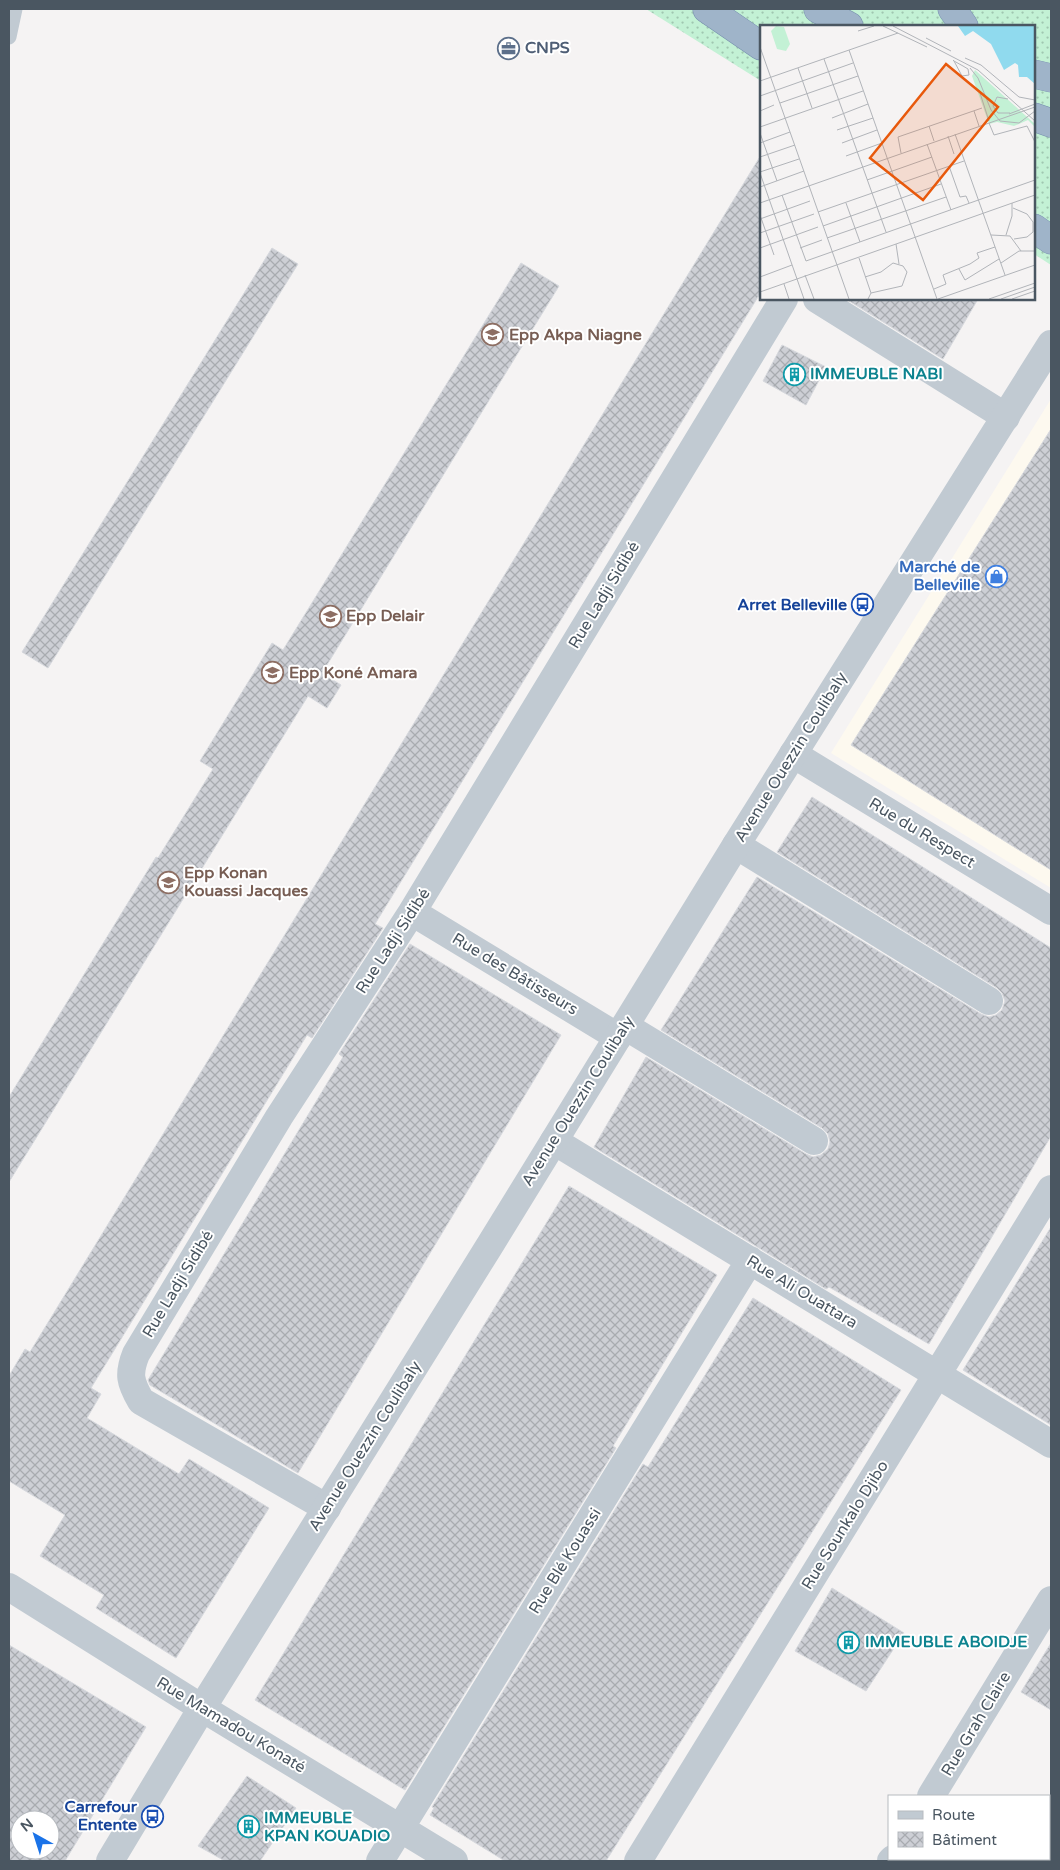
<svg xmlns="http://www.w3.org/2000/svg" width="1060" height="1870" viewBox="0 0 1060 1870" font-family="'Varela Round',sans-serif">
	<defs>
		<pattern id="grass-dots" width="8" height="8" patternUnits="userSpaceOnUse" patternTransform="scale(1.25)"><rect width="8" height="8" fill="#c3f1d5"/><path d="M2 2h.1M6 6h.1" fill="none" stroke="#a0c6b0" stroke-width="1.8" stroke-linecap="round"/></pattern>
		<pattern id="building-cross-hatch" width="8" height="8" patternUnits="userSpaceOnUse" patternTransform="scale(1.25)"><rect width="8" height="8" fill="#cdcfd5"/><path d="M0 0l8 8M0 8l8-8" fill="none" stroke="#a8abb0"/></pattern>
	</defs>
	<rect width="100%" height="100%" fill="#f5f3f3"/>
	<path fill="#fdf9ef" d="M1051,399V888L831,753Z"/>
	<path fill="url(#grass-dots)" d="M646,9H1051V265L1034,254V26H761V81Z"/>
	<path fill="url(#building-cross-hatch)" stroke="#d7d9de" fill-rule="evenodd" d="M761,155V292L375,924L383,928L312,1038L307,1035L91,1388L101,1394L87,1418L179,1474L189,1459L269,1508L176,1658L96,1608L104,1595L40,1556L65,1515L9,1481V1376L25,1349L30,1352Z
		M272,248L298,264L48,668L22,652Z
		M521,263L559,286L322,673L341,685L327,708L308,696L9,1182V1097L156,857L158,858L213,769L200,761L272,643L283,650Z
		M846,299H978L943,359Z
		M782,345L826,367L806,405L763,381Z
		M1051,429V870L851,745Z
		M812,797L1051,948V1136L929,1344L829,1287L826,1289L594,1147L646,1057L806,1154L813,1157L821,1155L828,1149L830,1142L828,1134L822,1128L661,1030L757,877L981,1014L989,1017L996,1015L1002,1010L1005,1001L1002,993L997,988L777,852Z
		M410,944L561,1035L298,1473L150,1385L148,1380L343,1057L339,1054Z
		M569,1186L717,1275L613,1446L616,1448L405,1790L255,1700Z
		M1051,1227V1425L963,1370Z
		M753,1298L901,1390L606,1861H505L430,1815L434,1808L432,1807L643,1464L648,1467Z
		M832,1588L904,1633L866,1691L795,1651Z
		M1051,1643V1710L1021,1692Z
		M9,1645L146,1727L65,1861H9ZM20,1820H50V1850H20Z
		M247,1776L296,1808L260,1861H225L198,1846Z"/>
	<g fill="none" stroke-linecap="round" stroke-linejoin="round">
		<defs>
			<path id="trunk" d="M707,9L761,46
				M818,9L849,26
				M952,9L964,26
				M1034,74L1051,78
				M1034,117L1051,123
				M1034,228L1051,240"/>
		</defs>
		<use href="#trunk" stroke="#7690ad" stroke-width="29"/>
		<path stroke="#c1cad2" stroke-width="15" d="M9,37L15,9"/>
		<path stroke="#c1cad2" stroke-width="28" d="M817,299L1006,417
			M793,754L1051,911
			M736,845L989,1001
			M412,912L618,1037
			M625,1026L814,1141
			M554,1141L1051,1444
			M327,1508L141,1401C130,1382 128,1374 136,1354L279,1117L412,912L784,299
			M9,1587L202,1708L454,1861
			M931,1796L1051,1600
			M380,1861L750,1260
			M638,1861L1051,1189
			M891,1861L893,1859"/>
		<path stroke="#c1cad2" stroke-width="28" d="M110,1861L202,1708L490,1245L736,845L1051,344"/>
		<use href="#trunk" stroke="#9fb4c9" stroke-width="28"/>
	</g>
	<defs>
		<symbol id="office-ring" viewBox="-11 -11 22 22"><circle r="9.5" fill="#fff" stroke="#5c6f8a" stroke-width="1.5"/><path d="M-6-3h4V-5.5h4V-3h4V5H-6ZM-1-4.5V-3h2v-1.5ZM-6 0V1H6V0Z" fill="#5c6f8a"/></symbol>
		<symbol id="school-ring" viewBox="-11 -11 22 22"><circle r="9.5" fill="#fff" stroke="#8d6e63" stroke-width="1.5"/><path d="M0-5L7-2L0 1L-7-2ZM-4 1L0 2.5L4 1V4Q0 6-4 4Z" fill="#8d6e63"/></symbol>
		<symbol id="building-ring" viewBox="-11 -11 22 22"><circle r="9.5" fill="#fff" stroke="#0f9aa8" stroke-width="1.5"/><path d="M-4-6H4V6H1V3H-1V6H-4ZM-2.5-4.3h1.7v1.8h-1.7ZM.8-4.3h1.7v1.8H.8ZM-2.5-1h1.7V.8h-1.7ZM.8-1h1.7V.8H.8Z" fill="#0f9aa8"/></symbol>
		<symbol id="shop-ring" viewBox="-11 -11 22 22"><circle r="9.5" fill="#fff" stroke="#3f7fe0" stroke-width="1.5"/><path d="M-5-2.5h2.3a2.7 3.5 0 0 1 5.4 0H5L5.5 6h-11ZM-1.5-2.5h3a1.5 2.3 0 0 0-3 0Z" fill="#3f7fe0"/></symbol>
		<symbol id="bus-ring" viewBox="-11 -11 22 22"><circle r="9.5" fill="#fff" stroke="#1a4fb4" stroke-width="1.5"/><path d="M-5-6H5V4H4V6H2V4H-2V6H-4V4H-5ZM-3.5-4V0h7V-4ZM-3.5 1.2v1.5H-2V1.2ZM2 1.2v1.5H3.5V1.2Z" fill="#1a4fb4"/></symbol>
	</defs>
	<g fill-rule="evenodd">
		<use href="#office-ring" x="496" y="36" width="25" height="25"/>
		<use href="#school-ring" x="480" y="322" width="25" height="25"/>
		<use href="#building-ring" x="782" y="362" width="25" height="25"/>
		<use href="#shop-ring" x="984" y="564" width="25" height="25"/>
		<use href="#bus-ring" x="850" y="592" width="25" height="25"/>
		<use href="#school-ring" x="318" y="604" width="25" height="25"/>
		<use href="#school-ring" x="260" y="660" width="25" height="25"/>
		<use href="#school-ring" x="156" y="870" width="25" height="25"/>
		<use href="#building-ring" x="836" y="1630" width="25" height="25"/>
		<use href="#bus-ring" x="140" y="1804" width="25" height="25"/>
		<use href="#building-ring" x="236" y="1814" width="25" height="25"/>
	</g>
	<g text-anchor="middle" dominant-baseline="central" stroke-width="4" stroke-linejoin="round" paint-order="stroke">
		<g font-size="16" font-weight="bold" fill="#4e5e75" stroke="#fff" text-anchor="start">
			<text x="525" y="48">CNPS</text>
		</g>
		<g font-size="16" font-weight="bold" fill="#785e54" stroke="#fff" text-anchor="start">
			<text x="509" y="335">Epp Akpa Niagne</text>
			<text x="346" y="616">Epp Delair</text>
			<text x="289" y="673">Epp Koné Amara</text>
			<text x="184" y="873">Epp Konan<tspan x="184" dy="18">Kouassi Jacques</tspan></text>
		</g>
		<g font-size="16" font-weight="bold" fill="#0d838f" stroke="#fff" text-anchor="start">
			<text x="810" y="374">IMMEUBLE NABI</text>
			<text x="865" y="1642">IMMEUBLE ABOIDJE</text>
			<text x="264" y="1818">IMMEUBLE<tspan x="264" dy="18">KPAN KOUADIO</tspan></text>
		</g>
		<g font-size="16" font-weight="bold" fill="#366cbe" stroke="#fff" text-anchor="end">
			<text x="980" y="567">Marché de<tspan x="980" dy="18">Belleville</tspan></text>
		</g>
		<g font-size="16" fill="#4a5661" stroke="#fff">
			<text transform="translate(604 595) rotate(-59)">Rue Ladji Sidibé</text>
			<text transform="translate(791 757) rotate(-58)">Avenue Ouezzin Coulibaly</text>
			<text transform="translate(922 833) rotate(31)">Rue du Respect</text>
			<text transform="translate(393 941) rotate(-57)">Rue Ladji Sidibé</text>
			<text transform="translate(515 974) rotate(31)">Rue des Bâtisseurs</text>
			<text transform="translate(578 1101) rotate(-58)">Avenue Ouezzin Coulibaly</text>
			<text transform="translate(178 1284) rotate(-59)">Rue Ladji Sidibé</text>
			<text transform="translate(802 1292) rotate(31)">Rue Ali Ouattara</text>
			<text transform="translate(365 1446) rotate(-58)">Avenue Ouezzin Coulibaly</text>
			<text transform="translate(845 1525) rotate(-58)">Rue Sounkalo Djibo</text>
			<text transform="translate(565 1561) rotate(-58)">Rue Blé Kouassi</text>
			<text transform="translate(976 1724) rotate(-59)">Rue Grah Claire</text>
			<text transform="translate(231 1725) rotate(31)">Rue Mamadou Konaté</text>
		</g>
		<g font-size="16" font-weight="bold" fill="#164399" stroke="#fff" text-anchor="end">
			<text x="847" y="605">Arret Belleville</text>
			<text x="137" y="1807">Carrefour<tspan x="137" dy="18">Entente</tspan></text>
		</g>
	</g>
	<g transform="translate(760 25)">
		<rect width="275" height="275" fill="#f5f3f3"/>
		<path d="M215,45L275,99V102L268,95L254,101L237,97L229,99L212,51Z" fill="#c3f1d5"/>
		<path d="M16,1L24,2L30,19L26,26L17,24L11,6Z" fill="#c3f1d5"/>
		<path d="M198,1H275V59L267,52H259L258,40L255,38L244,45L231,19L213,6L205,11Z" fill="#90daee"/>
		<path fill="none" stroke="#b1b4b9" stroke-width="1" d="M123,1L167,22M133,1L218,45L275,96M98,6L114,1M166,13L191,26M0,22L89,274M89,25L177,274M205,33L221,40L259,72L275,75M64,34L126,207M193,35L194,36L203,41L208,44L209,50L202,51L194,36M38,43L52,83M210,43L218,53L231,85L240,96L259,98L275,86M0,56L138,8M220,68L229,96M0,71L93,38M248,74L237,72L233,81L238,88H250M20,78L98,51M0,86L14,80M214,86L219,101M249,89L275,79M72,93L108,79M229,98L234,110L267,101L275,117M169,101L174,116M0,102L103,66M77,105L113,93M0,108L17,156M195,109L245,250M188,111L194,129M0,118L30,107M82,118L117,105M167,119L191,185M141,128L138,112L222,83M86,131L122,118M0,132L35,120M189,141L200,172L206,171L209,178M0,147L39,134M0,148L44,274M107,155L172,132M0,162L44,146M22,170L46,236L275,155M0,178L275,82M86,178L100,217M253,183L267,189L273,197V207L267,212L254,214M58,187L204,136M0,190L14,230M0,194L50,176M63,201L181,159M0,208L54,189M231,210L250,211L261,226M246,210L252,191V178M67,213L186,172M136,219L139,239M0,223L58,202M40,223L62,215M99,233L111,268L108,274M241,238L259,226H275M199,244L205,255L239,234M45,250L54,274M0,252L32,240M105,252L121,247L133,238L143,241L147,247L142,261L111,268M24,259L29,274M174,264L186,259L183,250L210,239L219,233L217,228L235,222M0,267L275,170M178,274L275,240M229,274L275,258M241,274L275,262M252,274L275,266"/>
		<path fill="#e8590c" fill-opacity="0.15" stroke="#e8590c" stroke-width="2.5" d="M186,39L238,82L163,175L110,133Z"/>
		<rect width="275" height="275" fill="none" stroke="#4a5661" stroke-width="2.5"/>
	</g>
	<rect width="1060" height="1870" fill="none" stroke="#4a5661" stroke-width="20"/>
	<rect x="888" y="1795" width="162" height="65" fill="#ffffff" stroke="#b7bbc0"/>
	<rect x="898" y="1811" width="25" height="8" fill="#c1cad2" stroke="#b7bbc0"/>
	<text x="932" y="1820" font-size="15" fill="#4a5661">Route</text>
	<rect x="898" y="1832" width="25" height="15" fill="url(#building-cross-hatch)" stroke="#b7bbc0"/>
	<text x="932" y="1845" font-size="15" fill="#4a5661">Bâtiment</text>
	<g transform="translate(35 1835) rotate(321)"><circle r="24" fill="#ffffff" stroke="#b7bbc0"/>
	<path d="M0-4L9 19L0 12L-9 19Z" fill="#1a73e8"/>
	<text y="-8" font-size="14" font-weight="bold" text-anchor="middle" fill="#4a5661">N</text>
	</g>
</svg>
